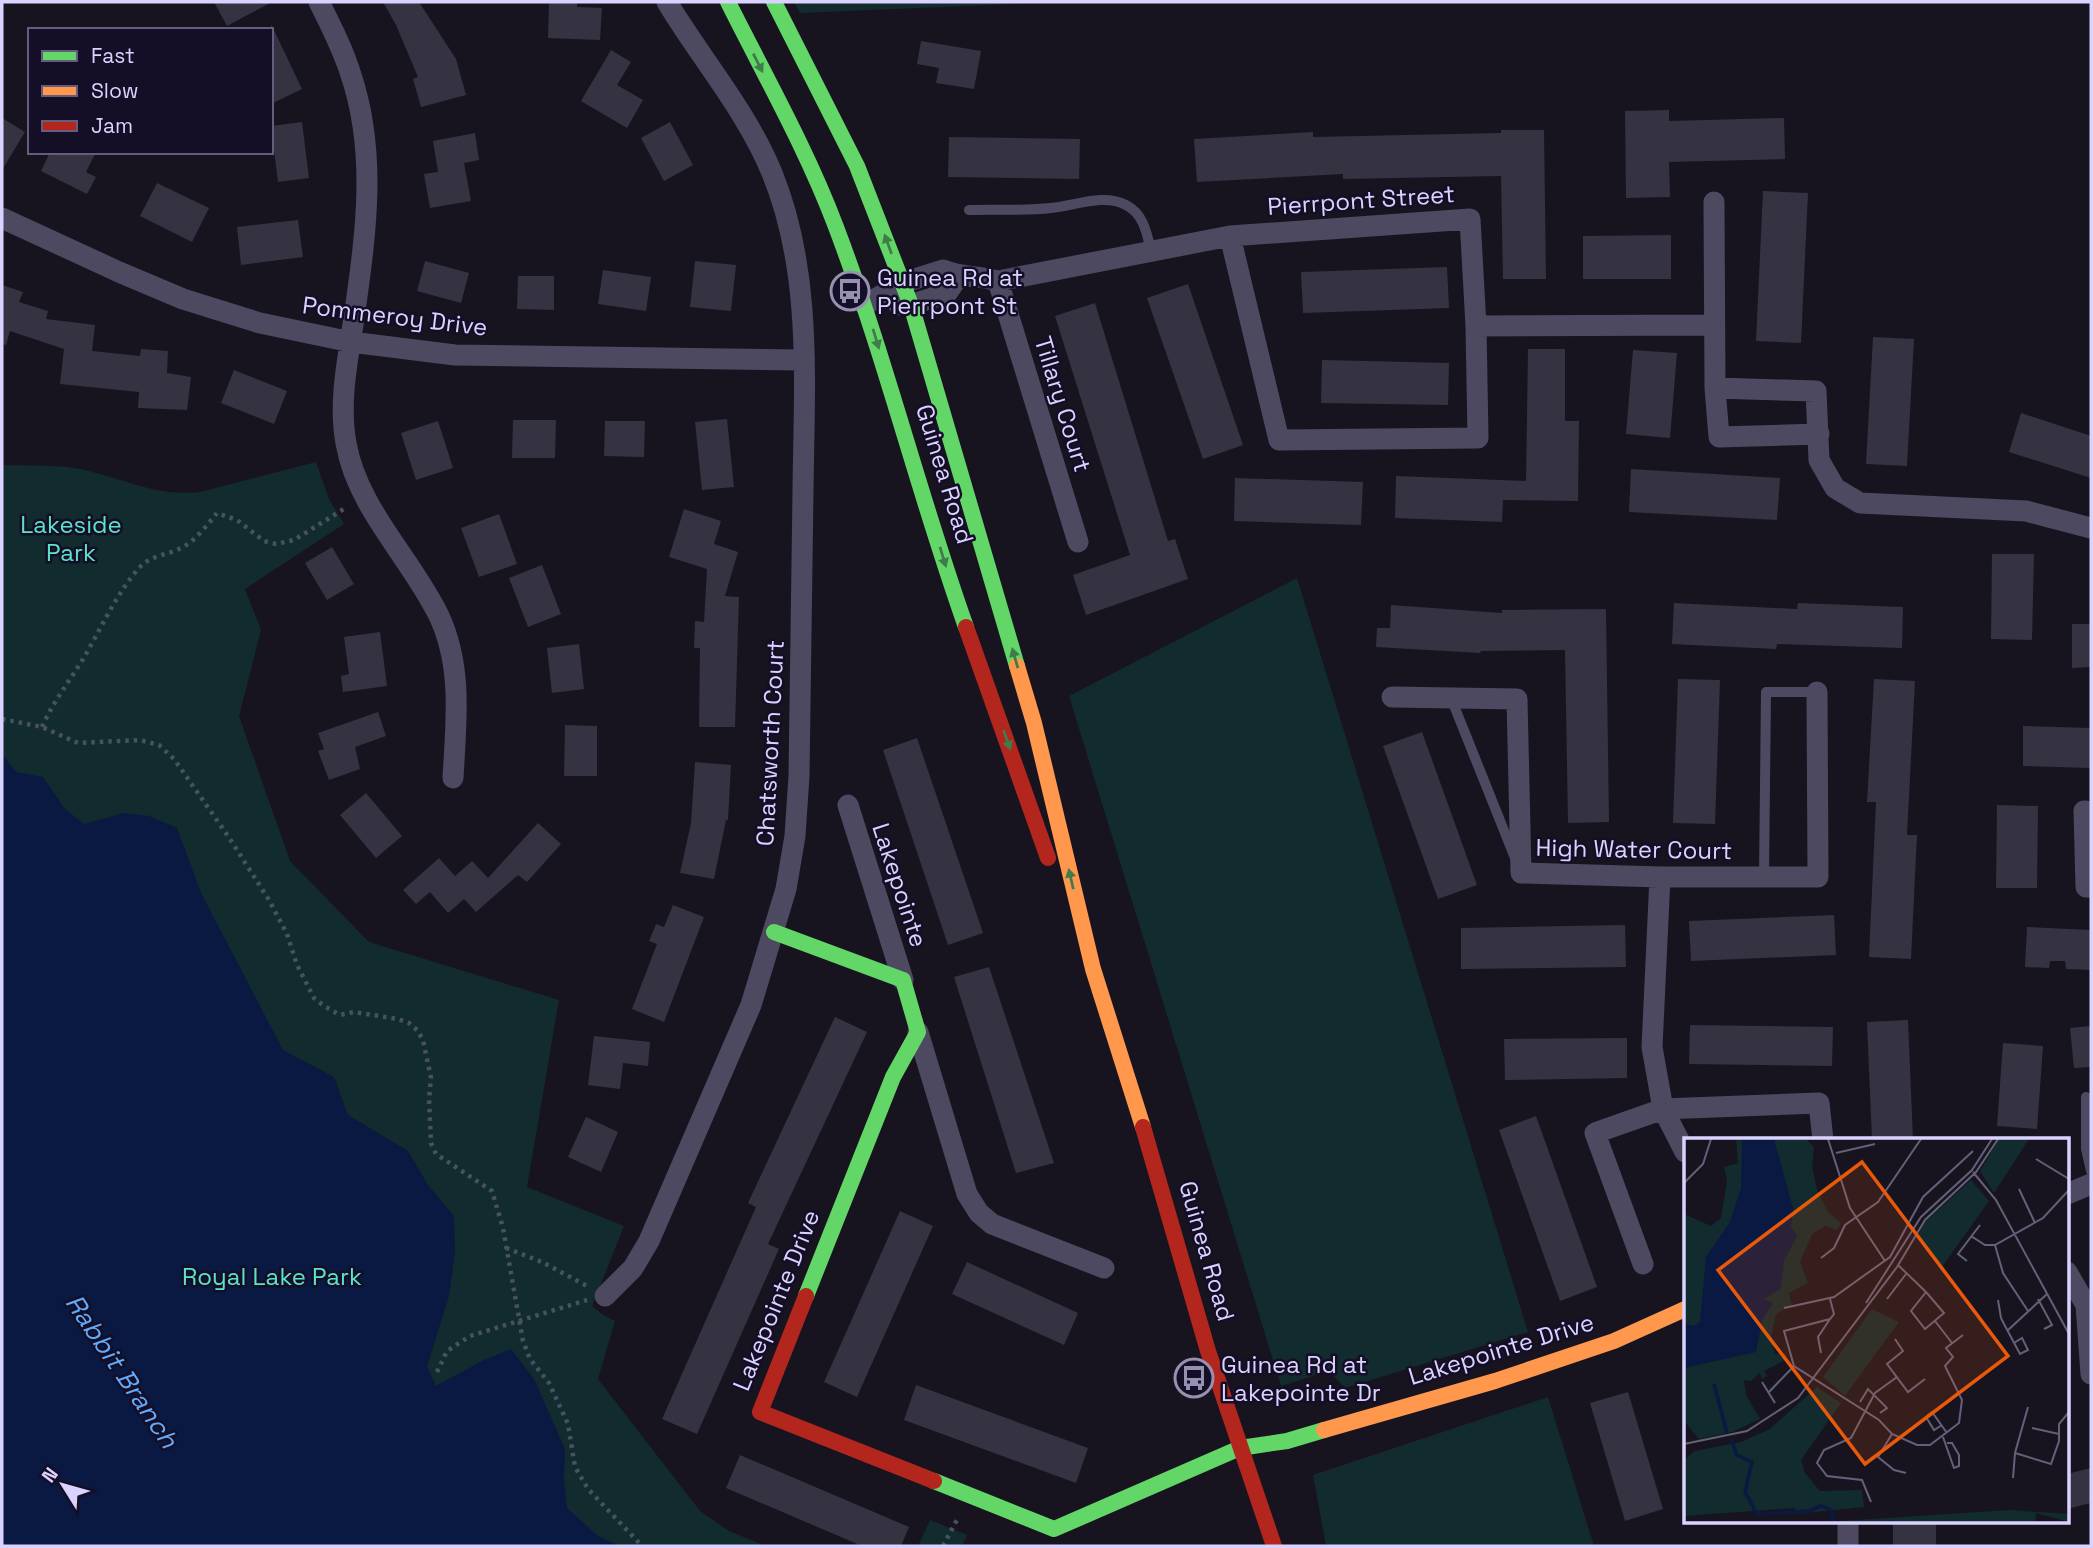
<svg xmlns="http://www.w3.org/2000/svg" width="2093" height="1548" viewBox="0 0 2093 1548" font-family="'Space Grotesk',sans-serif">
	<rect width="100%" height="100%" fill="#171420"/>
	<path fill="#122b2e" d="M794,2H1059L800,13Z
		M316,462L329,499L344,524L245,589L261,630L239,716L290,861L369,942L559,1000L527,1187L624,1226L592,1306L603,1315L615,1321L598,1379L700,1511L729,1531L765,1546H2V465C28,466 58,464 84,470C124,479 158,497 200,492Z
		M1297,578L1528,1332L1345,1388L1329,1371L1281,1386L1069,696Z
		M1548,1397L1594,1546H1326L1313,1475Z
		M930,1520L967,1535L962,1546H918Z"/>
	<path fill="#0a1941" d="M2,754L16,772L43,777L65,809L84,824L124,813L149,816L177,828L201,893L283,1050L334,1077L348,1115L408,1151L428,1185L454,1216L455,1252L449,1296L427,1366L436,1386L484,1360L511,1349L534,1379L565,1449L564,1479L567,1508L598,1536L620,1546H2Z"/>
	<path fill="#353242" d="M214,2H272L227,26Z
		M383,2H419L456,59L466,95L421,107L413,79L418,77L396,25Z
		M549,2H577V7L602,8L600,40L548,38Z
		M271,24L302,89L271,104Z
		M921,41L981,51L974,89L936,83L939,68L917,64Z
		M611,50L631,62L617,85L643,100L627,128L581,101Z
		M1669,110V121L1784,118L1785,159L1669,162L1670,197L1626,198L1625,111Z
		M2,118L25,132L2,170Z
		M302,122L309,178L278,182L271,126Z
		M670,122L693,165L664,181L641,138Z
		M1501,130H1544L1546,279H1503L1501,176L1343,179V174L1197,182L1194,139L1313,132V137L1501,133Z
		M475,133L479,160L464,163L471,201L430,208L424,174L438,172L433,141Z
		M949,137L1080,139L1079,179L948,177Z
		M50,152H96L86,172L96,177L87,194L41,171Z
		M157,183L209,208L192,242L140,216Z
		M1763,191L1808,193L1801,343L1756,341Z
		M298,220L303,257L241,265L237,227Z
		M1671,235V279H1583V236Z
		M425,261L469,273L461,303L417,291Z
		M695,261L736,265L731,311L690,307Z
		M1447,267L1449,308L1303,313L1301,272Z
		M603,270L651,277L646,311L598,304Z
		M518,276H554V310L517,309Z
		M1188,284L1243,445L1203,459L1147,298Z
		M2,285L23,292L19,302L48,311L46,319L95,325L92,351L140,356L141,349L168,351L167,373L191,377L187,410L138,408L139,392L60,384L64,349L10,331L6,345L2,344Z
		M1095,303L1168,541L1175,539L1188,579L1086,615L1073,575L1130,555L1055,316Z
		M1873,337L1914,339L1907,466L1866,464Z
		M1528,349H1565V421H1579L1578,501L1503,500L1502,522L1395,518L1396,476L1526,481Z
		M1633,350L1677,353L1670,438L1626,434Z
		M1322,360L1449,363L1448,405L1321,403Z
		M234,370L287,391L274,424L221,403Z
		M2021,413L2091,436V478L2009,452Z
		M727,419L734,487L702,490L695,422Z
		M513,420H556L555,458H512Z
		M438,421L453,468L416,480L401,433Z
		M605,421H645L644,457L604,456Z
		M1631,469L1780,478L1777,520L1629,512Z
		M1235,478L1363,482L1361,525L1234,521Z
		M684,509L721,521L714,544L738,552L725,596L739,597L735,727H699L700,648H694L695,621L704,622L707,569L669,557Z
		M499,514L517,564L479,577L461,528Z
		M332,547L354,584L327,600L305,563Z
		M1992,554H2034L2032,640L1991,639Z
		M542,565L561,614L528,627L509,578Z
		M1674,603L1797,609L1798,603L1903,607L1902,648L1777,644L1776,649L1672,644Z
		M1391,605L1502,613V610L1606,609L1609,822L1568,823L1565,650L1481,651L1480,653L1376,647L1377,628H1390Z
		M2072,624H2091V667L2072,668Z
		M380,632L387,686L343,692L341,676L349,674L344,637Z
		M579,644L584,689L552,693L547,648Z
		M1678,679L1720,680L1715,824L1673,823Z
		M1874,679L1915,681L1907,835H1917L1911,959L1869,957L1876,802H1867Z
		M378,712L386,736L355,747L360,769L329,780L318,751L324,749L318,733Z
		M565,725L597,726V776H564Z
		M2023,726L2091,728V768L2023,766Z
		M1422,732L1477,885L1438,899L1383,746Z
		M917,738L983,933L948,945L883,750Z
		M695,762L731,765L728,820H726L714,879L680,873L691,823Z
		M366,793L402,836L376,858L340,815Z
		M1997,805L2038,806L2037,888H1996Z
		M538,823L561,844L527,882L518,875L476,912L464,899L448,913L430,892L416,904L403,890L439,858L455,876L472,861L488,878Z
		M673,905L704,917L664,1022L632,1009L657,944L649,941L656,924L664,927Z
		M1834,915L1836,955L1691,961L1689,921Z
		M1625,925L1626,967L1461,969V928Z
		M2027,927L2091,930V970L2066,969L2065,961H2050L2049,968L2025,967Z
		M989,967L1054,1163L1016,1173L954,977Z
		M835,1017L867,1032L768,1244L779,1249L697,1434L662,1419L756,1207L748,1203Z
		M1908,1020L1913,1140H1872L1867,1022Z
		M1690,1025L1833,1027L1832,1066L1689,1064Z
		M2091,1026V1067L2074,1068L2070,1028Z
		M594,1036L650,1042L648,1066L623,1063L620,1089L588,1085Z
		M1627,1038V1078L1505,1080L1504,1039Z
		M2003,1043L2043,1046L2037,1129L1997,1126Z
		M1536,1116L1597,1287L1560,1301L1499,1130Z
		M586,1117L618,1132L601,1172L568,1157Z
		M900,1211L933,1226L857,1397L824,1382Z
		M967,1262L1078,1313L1064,1345L952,1294Z
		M916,1385L1088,1448L1076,1483L904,1420Z
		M1628,1392L1663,1509L1625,1521L1590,1403Z
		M740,1455L909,1527L901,1546H862L726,1488Z
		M2091,1468V1503L2067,1509V1474Z
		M1893,1522H1936V1546H1893Z"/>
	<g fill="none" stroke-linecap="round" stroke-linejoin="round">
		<path stroke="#475261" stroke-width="4.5" stroke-dasharray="3.5 5" stroke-linecap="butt" d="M2,719L42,727L78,743L140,740L159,745L174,759L228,836L269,900L287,934L297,965L314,998L324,1006L340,1015L354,1012L398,1019L409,1023L417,1030L423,1040L431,1078L429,1099L431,1143L436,1154L492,1191L503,1228L523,1341L530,1359L549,1383L568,1424L575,1467L588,1489L642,1546
			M42,727C53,702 69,682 83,659C101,629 117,592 140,567C151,555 169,555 183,547C196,540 207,525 217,513L237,520L264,541L276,544L294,540L347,507
			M506,1248L542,1262L589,1287
			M437,1372L447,1351L470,1336L587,1300
			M943,1546L959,1516"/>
		<path stroke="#4c4961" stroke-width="10" d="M969,210C996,209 1024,211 1051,208C1074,206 1104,193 1126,205C1144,214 1147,234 1151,251
			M1451,698L1515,858
			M1764,877L1766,692H1817
			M2086,1097V1149L2091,1171"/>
		<path stroke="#4c4961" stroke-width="21" d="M319,2C331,26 343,49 351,75C377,153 366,232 355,311C349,354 338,400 346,443C357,508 411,558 439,616C463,667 456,723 453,778
			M1714,202L1715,388L1816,391L1819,460L1835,488L1860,503L2026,511L2091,528
			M2,218L119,272L183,299L260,323L351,342L455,355L803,360
			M998,281L1078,542
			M865,305L902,283L943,270C962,278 978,275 998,281L1230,236L1470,219L1476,326L1478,438L1279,440L1230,236
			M899,305H911L947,293L958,277
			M1476,326L1714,325
			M1715,388L1719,437L1819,434
			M1392,697L1517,699L1521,873L1660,877H1818L1817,692
			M848,805L903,980
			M2091,812L2084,811L2086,887H2091
			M1660,877L1652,1047L1663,1109L1685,1152
			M918,1032L967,1194L979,1213L992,1224L1104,1268
			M2067,1194L2091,1184
			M1643,1264L1595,1133L1663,1109L1819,1103L1823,1140
			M2067,1272L2086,1305L2091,1374
			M605,1296L633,1268L649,1241L751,1005L786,889L795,836L799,776C801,681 802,586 803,491C804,385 813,273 772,173C746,110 702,60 667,2
			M1848,1522V1546"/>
		<path stroke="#63d668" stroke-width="16" d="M728,2C765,76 807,150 836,227C886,359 919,495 966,627
			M774,2L857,166L911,305L1017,666
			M774,932L903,980L918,1032L893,1077L806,1296
			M934,1481L1054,1529L1240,1448L1287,1441L1324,1430"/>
		<path stroke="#ff974d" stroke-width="16" d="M1017,666L1034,723L1093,969L1143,1127
			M1324,1430L1495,1381L1614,1341L1685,1309"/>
		<path stroke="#b3261e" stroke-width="16" d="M966,627L1048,858
			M1143,1127L1208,1351L1274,1546
			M806,1296L760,1412L934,1481"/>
	</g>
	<defs><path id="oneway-solid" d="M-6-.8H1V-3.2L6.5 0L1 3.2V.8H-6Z" transform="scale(1.75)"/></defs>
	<g fill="#3f7c4a">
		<use href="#oneway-solid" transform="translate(758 63) rotate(63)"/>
		<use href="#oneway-solid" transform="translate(888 244) rotate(-110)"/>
		<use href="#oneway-solid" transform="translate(876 339) rotate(73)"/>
		<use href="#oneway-solid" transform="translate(943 557) rotate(73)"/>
		<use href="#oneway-solid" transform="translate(1015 658) rotate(-106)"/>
		<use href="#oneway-solid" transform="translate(1007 740) rotate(70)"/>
		<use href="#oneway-solid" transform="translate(1071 879) rotate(-103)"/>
	</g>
	<defs>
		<symbol id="bus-ring" viewBox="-11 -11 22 22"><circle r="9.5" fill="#140e26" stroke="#9690b1" stroke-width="1.5"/><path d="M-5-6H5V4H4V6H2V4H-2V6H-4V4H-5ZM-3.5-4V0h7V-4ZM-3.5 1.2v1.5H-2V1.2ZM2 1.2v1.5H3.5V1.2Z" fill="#9690b1"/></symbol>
	</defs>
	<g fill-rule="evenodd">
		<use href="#bus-ring" x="828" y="269" width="44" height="44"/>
		<use href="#bus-ring" x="1172" y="1356" width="44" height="44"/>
	</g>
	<g text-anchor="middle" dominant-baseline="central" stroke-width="5" stroke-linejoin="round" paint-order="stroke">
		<g font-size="24" fill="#dbd3ff" stroke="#140e26">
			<text transform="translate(1361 200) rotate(-4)">Pierrpont Street</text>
			<text transform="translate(395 316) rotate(7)">Pommeroy Drive</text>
			<text transform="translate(1063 404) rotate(73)">Tillary Court</text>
			<text transform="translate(945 474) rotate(73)">Guinea Road</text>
			<text transform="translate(770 743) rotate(-87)">Chatsworth Court</text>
			<text transform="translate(1634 849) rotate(1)">High Water Court</text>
			<text transform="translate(900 885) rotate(72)">Lakepointe</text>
			<text transform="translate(1207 1251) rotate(74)">Guinea Road</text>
			<text transform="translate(776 1300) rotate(-68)">Lakepointe Drive</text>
			<text transform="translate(1501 1349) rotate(-17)">Lakepointe Drive</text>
		</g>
		<g font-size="24" fill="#dbd3ff" stroke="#140e26" text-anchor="start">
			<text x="877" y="277">Guinea Rd at<tspan x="877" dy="28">Pierrpont St</tspan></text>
			<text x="1221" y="1364">Guinea Rd at<tspan x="1221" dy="28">Lakepointe Dr</tspan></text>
		</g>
		<g font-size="24" fill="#5de2ca" stroke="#140e26">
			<text x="71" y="524">Lakeside<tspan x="71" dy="28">Park</tspan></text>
			<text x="272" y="1276">Royal Lake Park</text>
		</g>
		<g font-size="26" font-style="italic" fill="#61abff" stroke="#140e26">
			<text transform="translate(122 1371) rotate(56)">Rabbit Branch</text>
		</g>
	</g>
	<g transform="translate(1684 1138)">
		<rect width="385" height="385" fill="#171420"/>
		<path d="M52,1L123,2L130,9L128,29L134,55L145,75L157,85L153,92L141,88L128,96L116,124L124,145L105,155L108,167L92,176L87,198L91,216H102L103,221L80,233L83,238L78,241L76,235L67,243L60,242L62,257L76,281L48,294L15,301L0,283V76L27,88L37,80L43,42L40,29L54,25ZM315,1H345L310,55L296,33ZM287,42L305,63L258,129L233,99L240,85ZM188,171L215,184L161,258L139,239ZM133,249L157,265L117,322L121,335L136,353L178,352L180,369L112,376L111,370L0,378V322L11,313L57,304L86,291ZM326,372L385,376V384L352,375L351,384H142Z" fill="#122b2e"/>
		<path d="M58,1H90L109,70L107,89L113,98L100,123L97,151L80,161L89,165L78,182L72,214L0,230V185L10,188L16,184L22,119L46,84L57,50Z" fill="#0a1941"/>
		<path fill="none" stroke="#0a1941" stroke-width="3.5" d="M30,246L43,295M47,301L53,317L68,324L61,354L73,376L125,373L137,368L147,372L150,384"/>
		<path fill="none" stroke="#656079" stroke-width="2" d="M144,1L166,70L201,123M152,15L191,6M352,21L385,41M289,34L312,62L385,196M0,45L19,26L27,1M335,51L351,85M287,98L301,107H311L359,80L385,52M311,107L319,135L344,173M137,120L150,110L161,87L194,64L237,1M283,123L274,116L296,87M214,127L242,154L260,175L241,191L227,173L242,154M146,161L150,176L146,181L100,193L110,228L195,282L208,296L233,307H246L275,285L278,262L261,228L269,219L262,210L279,197M203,161L222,136M354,161L368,187L360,191M314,162L317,180L320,186L336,216L344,212L338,200L330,205M182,165L237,79L288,32L308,1M100,170L150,159L206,119L239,59L289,13M251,183L268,205M323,193L363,156M211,201L219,213L203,226L224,254L241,241M137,215L134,199L146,181M78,244L91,265M84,255L110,228M176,264L184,251L203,270L196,275M258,287L250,292L242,279L248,274L263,295M348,290L375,296M208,296L194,319L210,332L222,335M259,299L270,330L275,328V317L268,305H263M0,306L63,293L114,260L213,129L241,82L292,34L314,1M331,315L367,326L375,303V286L385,274M329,340L331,315L344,269M187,364L178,342L143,338L133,325L140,312L167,300L191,255L213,239"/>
		<path fill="#e8590c" fill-opacity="0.15" stroke="#e8590c" stroke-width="3.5" d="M178,24L324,218L181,326L34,132Z"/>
		<rect width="385" height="385" fill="none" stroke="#dbd3ff" stroke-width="3.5"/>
	</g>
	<rect width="2093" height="1548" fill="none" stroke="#dbd3ff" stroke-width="7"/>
	<rect x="28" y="28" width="245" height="126" fill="#140e26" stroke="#645d7d" stroke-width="2"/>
	<rect x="42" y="51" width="35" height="10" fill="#63d668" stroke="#645d7d" stroke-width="2"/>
	<text x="91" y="63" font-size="21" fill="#dbd3ff">Fast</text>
	<rect x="42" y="86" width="35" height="10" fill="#ff974d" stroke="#645d7d" stroke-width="2"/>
	<text x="91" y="98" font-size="21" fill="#dbd3ff">Slow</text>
	<rect x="42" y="121" width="35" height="10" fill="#b3261e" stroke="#645d7d" stroke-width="2"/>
	<text x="91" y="133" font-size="21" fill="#dbd3ff">Jam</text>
	<g transform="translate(63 1485) rotate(307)" stroke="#140e26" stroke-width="5" paint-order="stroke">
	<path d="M0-5L12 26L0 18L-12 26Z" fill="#dbd3ff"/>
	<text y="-10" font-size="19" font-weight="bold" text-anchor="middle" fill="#dbd3ff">N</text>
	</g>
</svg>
